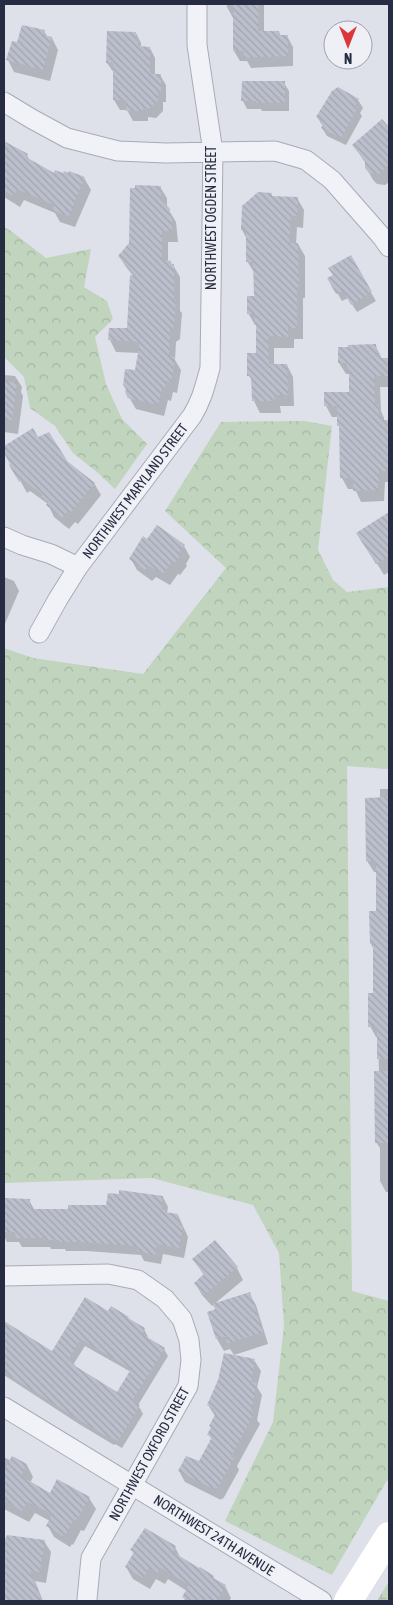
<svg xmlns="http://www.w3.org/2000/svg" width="393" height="1605" viewBox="0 0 393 1605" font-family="'Asap Condensed',sans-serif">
	<defs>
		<pattern id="forest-crowns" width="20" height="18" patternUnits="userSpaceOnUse" patternTransform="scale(1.25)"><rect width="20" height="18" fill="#c1d4be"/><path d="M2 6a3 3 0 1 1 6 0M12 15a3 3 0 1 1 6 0" fill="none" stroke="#a6b6a4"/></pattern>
		<pattern id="wetland-marsh" width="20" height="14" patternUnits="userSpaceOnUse" patternTransform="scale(1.25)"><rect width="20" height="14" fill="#c1d4be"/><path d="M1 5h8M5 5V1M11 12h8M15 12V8" fill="none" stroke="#a6b6a4"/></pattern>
		<pattern id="building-back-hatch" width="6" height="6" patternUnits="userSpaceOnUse" patternTransform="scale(1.25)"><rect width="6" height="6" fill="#bbbfcc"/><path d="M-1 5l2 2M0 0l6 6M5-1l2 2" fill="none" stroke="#a1a4b0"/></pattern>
	</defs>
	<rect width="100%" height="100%" fill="#dee1e9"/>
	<path fill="url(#forest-crowns)" d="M4,227L11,231L46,258L91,249L84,287L107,301L113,319L95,337L106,384L122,419L147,444L115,489L98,473L73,453L55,426L30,408L24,377L4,357Z
		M305,421L332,426L318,550L333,580L347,592L389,587V769L347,766L352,1291L389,1301V1479L386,1482L332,1575L225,1521L273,1422L284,1326L279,1253L253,1205L152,1178L4,1183V648L33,658L143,674L226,568L165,511L221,422Z"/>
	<path fill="url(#wetland-marsh)" d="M389,1581V1601H377Z"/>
	<path fill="#0003" fill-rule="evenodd" d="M227,4H264V32H279L281,36H287L293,47V66L251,68L247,61H240L234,51L233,18L227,7Z
		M44,31L47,36L52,38L58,50L50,81L14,72L8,60L18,44Z
		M136,33L141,43V47L150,48L155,58V75H160L166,85V102H163V111L156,118L148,117V121H133L127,110H120L114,100V73L107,63Z
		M284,83L289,91V111H262L261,109H247L243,101Z
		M358,100L363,108L360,113L362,116L346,145L327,136L322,128L323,126L317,117Z
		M382,121L389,129V182L385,185L377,184L373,180L366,167V164L354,146Z
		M4,143L27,155L30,161L55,175L84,178L91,190L75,227L60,222L55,213L24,200L20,207L4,197Z
		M160,187L167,198V207L176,222L178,242H168V262H170L173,265L180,277V311L182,313L180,339L176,342L175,360L181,370L177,393L173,392L171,401L168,400L164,416L136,409L129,397L136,371L140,353L116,352L110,340L128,330L134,277L126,267L119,256L130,243Z
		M271,194L273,197L297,198L304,210L303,228L297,227L296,244H298L305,256V298H303V339H294V348H274V365H287L293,377L294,406H280L281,413H260L254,401L253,382L249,376L257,354L258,325H255L248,313L255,297V274L247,261V239L242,230Z
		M350,257L376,301L357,312L348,298L342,301L329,279L334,276Z
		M375,345L382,359L389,360V387H380L381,411L384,418V421H389V482H385L384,501L361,502L355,489H348L342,478L341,430L339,426V417H332L326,406V393H351L350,374H346L339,363Z
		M4,375L15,376L22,387L21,392L23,396L18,434L4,432Z
		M33,430L38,438L94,483L101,495L78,524L75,522L69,529L54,517L48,504L30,491L27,493L4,451V448Z
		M389,513V572L384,575L358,533Z
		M147,540L184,546L190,557L186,564L187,566L180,575L178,574L170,585L156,577L152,581L137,570L131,559Z
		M4,577L14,581L19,591L4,626Z
		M380,789H389V832H374L380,798Z
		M367,843L389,844V1192H386L380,1181V1148L376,1142L379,1072L378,1037H376L370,1026L374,994V950L371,944V912H377V872H374L367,861Z
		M163,1197L168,1207L167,1213L178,1215L188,1237L184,1258L163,1254L161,1264L144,1261L141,1255L86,1251H66L65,1249H51L50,1247H22L19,1242H7L4,1236V1200H29L35,1211L69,1210L107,1207Z
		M215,1242L237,1268L243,1280L212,1306L202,1295L195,1283L204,1275L194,1260Z
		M249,1293L256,1305L268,1344L234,1355L230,1349L224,1351L217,1339L208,1313L216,1310L213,1305Z
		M108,1313L128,1318L130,1321L144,1329L148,1337L147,1339L164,1349L168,1356L138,1405L143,1414L122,1448L115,1444L114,1445L79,1424L4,1375V1323L53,1352ZM85,1346L131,1372L118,1393L73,1365Z
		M254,1360L261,1371L257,1387L262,1395L257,1420L260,1424L237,1466L239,1470L223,1499L222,1498L221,1500L185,1482L179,1471L199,1463L212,1440L209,1435L212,1429L210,1426L215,1416L208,1405Z
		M4,1457L11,1461L13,1457L27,1465L33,1477L30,1483L50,1495L89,1498L96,1509L84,1531L81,1530L73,1545L72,1544L70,1547L54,1537L48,1526L50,1521L35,1513L29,1522L4,1509Z
		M4,1539L44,1541L51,1552L46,1583L35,1581L43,1601H4V1590L11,1587L4,1581Z
		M175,1547L181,1559L213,1577L216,1581L225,1586L231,1598L229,1601H183L185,1599L184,1597L187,1591L168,1579L165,1584L156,1579L150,1589L133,1579L126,1567L134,1554L132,1550Z"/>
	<path fill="url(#building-back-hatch)" fill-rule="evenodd" d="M233,4H259L258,31H279V35H288V56L244,58V51H233Z
		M22,25L45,30L44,35L52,37L43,70L6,60L12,41L17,42Z
		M107,31L136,32V41H138V46L150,47V72L152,74H161V92H158V100L150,108H143V111H126V100H113V63H106Z
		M242,81H285V103H256V101H241Z
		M338,87L359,99L355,106L358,107L341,138L321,128L323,124L320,123L322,120L316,117L332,91Z
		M382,119L389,127V164L379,174L369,173L365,168V161L352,145Z
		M4,141L28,154L26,157L54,173L55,170L63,173L64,171L68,173L69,171L85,177L69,216L52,210L54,205L17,189L13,196L4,190Z
		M135,185L161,186V199L170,209V217H172V231H162V260L171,261V264H174V300H176L174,327L170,330L169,356L175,357L171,382L166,381L165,389H162L158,405L128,398L125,392L126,389L123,385L125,369L135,370L140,342L108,340L109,328H127L130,275L136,276L118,256L129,243L130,188H135Z
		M258,192L272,193L271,196L298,197L297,216H291L289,243H298L299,287H297V328H288V337L268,336L269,364H287L288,395H274L275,401H252L251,376H247V353H256V322H254L255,314H247V296H254L253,262H246V230H241L242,206Z
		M351,255L372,292L351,305L343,291L336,294L327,278L333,275L328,268Z
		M376,344L377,353H380V358H389V376H374L375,405H379V415H381V420H389V471H379L378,490L353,491V478H340L339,426H337V406H324V392H349V374L346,363H338V347H348V345Z
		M4,381L17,383L12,420H4Z
		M33,428L38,437L49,432L68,462L95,483L70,513L68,511L62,518L46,505L48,502L41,496L43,495L23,480L19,482L9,465L10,464L4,453V446Z
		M389,512V556L376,564L356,533Z
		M157,525L185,545L179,552L181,554L173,565L171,563L163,574L149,566L145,570L129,559L143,536L147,539Z
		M389,797V1059H377V1027H368V993H373V944H370L369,911H376V861H366L365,798Z
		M374,1071H389V1143H375Z
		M119,1190L163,1196L161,1209L166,1210L165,1212L178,1214L177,1220H179V1225L183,1226L179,1248L157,1244L155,1255L137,1251L138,1246L80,1242H59V1240H44V1238H15V1232H4V1198L30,1199V1209H68V1205H106L108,1193L119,1194Z
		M215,1240L238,1267L204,1295L194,1283L204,1274L192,1259Z
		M250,1292L263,1332L226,1344L227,1336L216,1339L207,1312L216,1309L212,1304Z
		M85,1297L108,1311L111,1306L129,1317L128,1318L145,1328L142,1334L165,1348L132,1401L140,1405L118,1441L110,1437L109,1438L73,1416L4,1372V1321L52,1351ZM81,1339L131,1369L117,1392L75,1366V1365L68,1360Z
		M224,1353L255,1359L251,1382L257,1383L251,1411L254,1413L231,1457L234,1458L217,1489L216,1488L215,1490L178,1471L186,1456L199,1461L212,1437L207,1435L211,1427L209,1426L216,1413L213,1411L214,1409L207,1405L218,1380Z
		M12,1456L27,1464L21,1476L50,1493L57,1479L90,1497L77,1520L74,1519L66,1534L65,1533L63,1536L46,1526L52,1514L28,1502L22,1511L4,1500V1470Z
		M145,1528L176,1546L173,1552L199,1568L200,1567L214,1576L213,1578L226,1585L216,1601H189L182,1597L189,1585L161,1568L158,1573L149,1568L143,1578L125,1567L134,1552L130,1550Z
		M7,1535L45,1540L40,1572L30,1571L42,1601H4V1537L6,1538Z"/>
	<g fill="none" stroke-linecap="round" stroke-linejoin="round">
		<defs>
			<path id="street" d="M4,102L32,119L67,138L118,151L166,153L275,151L306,160L332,180L382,237L389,247
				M4,537L22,545L51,554L78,567
				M39,633L58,599L78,567L192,416C202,400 205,386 210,368L213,152L197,45V4
				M4,1276L108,1274L138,1280L165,1299L182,1319L189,1340L191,1360L188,1386L91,1558L87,1599
				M4,1407L322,1601"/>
		</defs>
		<use href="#street" stroke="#a7abb7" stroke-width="21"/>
		<use href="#street" stroke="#f1f2f7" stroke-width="19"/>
		<path stroke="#fff" stroke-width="28" d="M348,1601L389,1536"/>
	</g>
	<g text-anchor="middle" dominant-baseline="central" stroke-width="4" stroke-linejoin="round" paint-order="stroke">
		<g font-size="14" fill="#262c41" stroke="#eef0f6">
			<text transform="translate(211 218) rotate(-90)">NORTHWEST OGDEN STREET</text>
			<text transform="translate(135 491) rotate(-53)">NORTHWEST MARYLAND STREET</text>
			<text transform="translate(149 1454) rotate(-61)">NORTHWEST OXFORD STREET</text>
			<text transform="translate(214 1535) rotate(32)">NORTHWEST 24TH AVENUE</text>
		</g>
	</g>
	<rect width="393" height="1605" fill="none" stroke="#262c41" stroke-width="10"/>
	<g transform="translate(348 45) rotate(180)"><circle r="24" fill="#eef0f6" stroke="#9ea2ae"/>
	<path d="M0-4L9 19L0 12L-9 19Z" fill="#da3738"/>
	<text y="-8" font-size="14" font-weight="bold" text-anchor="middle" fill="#262c41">N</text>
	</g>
</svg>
